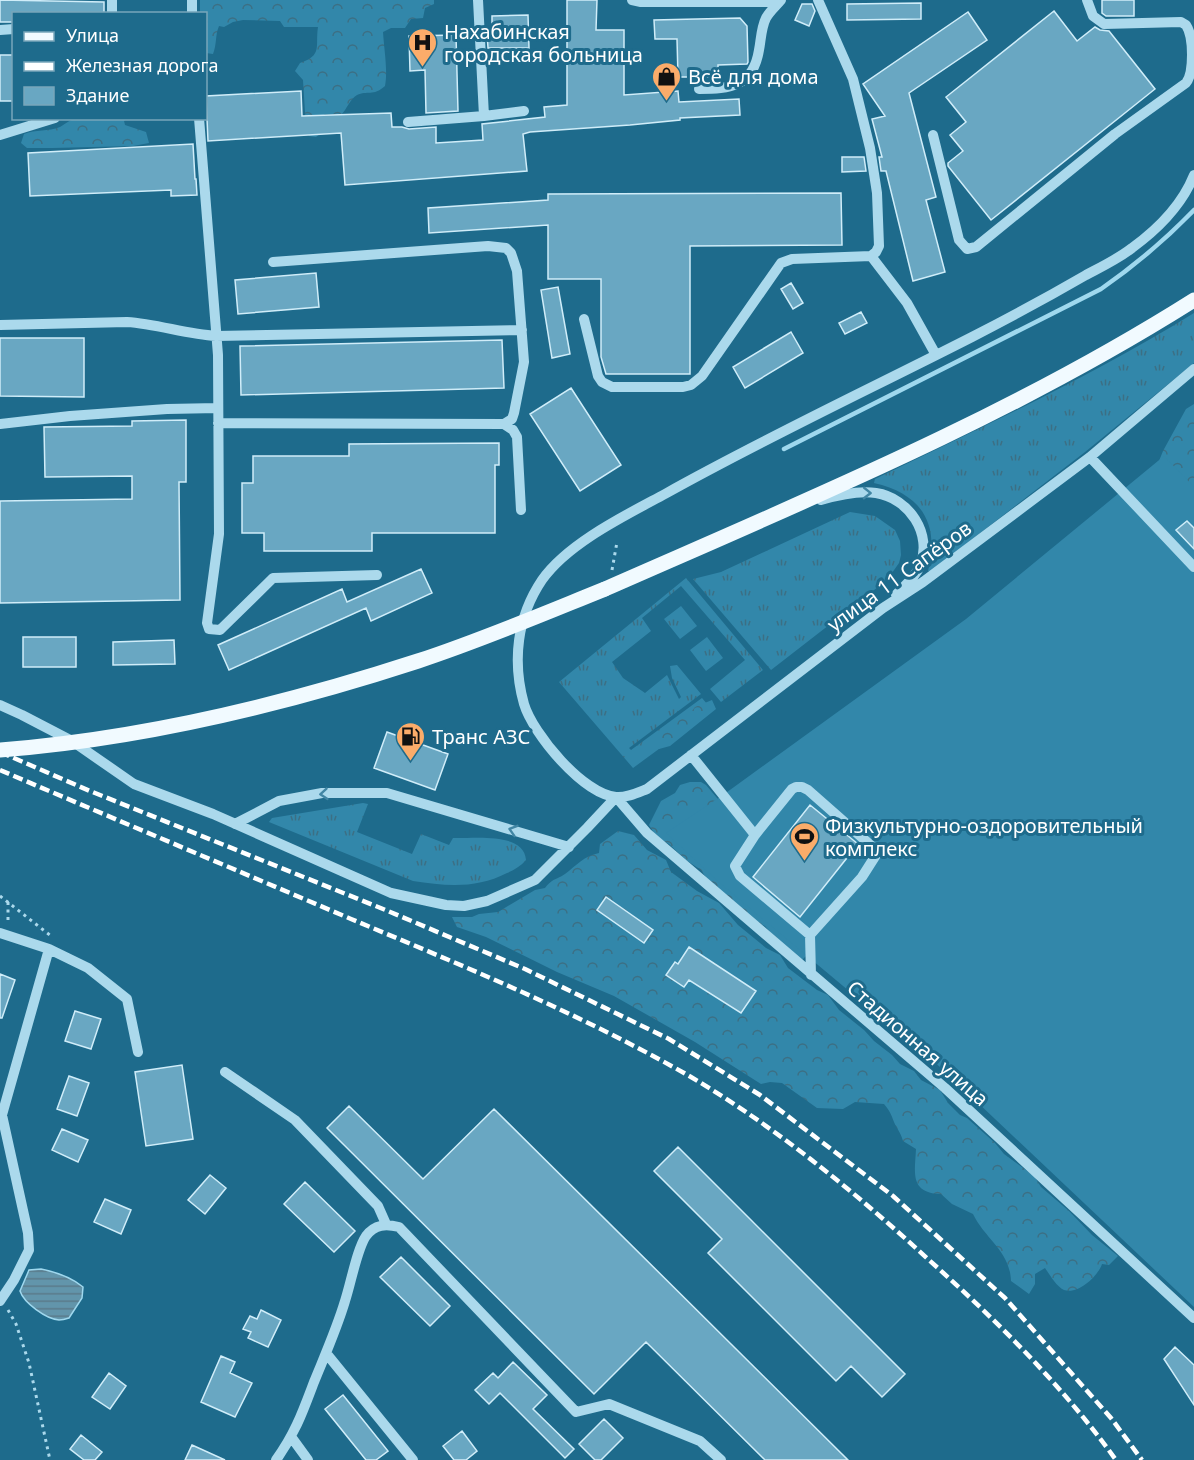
<svg xmlns="http://www.w3.org/2000/svg" width="1194" height="1460" viewBox="0 0 1194 1460" font-family="'Noto Sans',sans-serif">
	<defs>
		<pattern id="grass-tufts" width="24" height="20" patternUnits="userSpaceOnUse" patternTransform="scale(1.5)"><rect width="24" height="20" fill="#3287aa"/><path d="M3 7l-1-3M5 7V3M7 7l1-3M15 17l-1-3M17 17v-4M19 17l1-3" fill="none" stroke="#3c6f84"/></pattern>
		<pattern id="forest-crowns" width="20" height="18" patternUnits="userSpaceOnUse" patternTransform="scale(1.5)"><rect width="20" height="18" fill="#3287aa"/><path d="M2 6a3 3 0 1 1 6 0M12 15a3 3 0 1 1 6 0" fill="none" stroke="#3c6f84"/></pattern>
		<pattern id="water-rules" width="6" height="5" patternUnits="userSpaceOnUse" patternTransform="scale(1.5)"><rect width="6" height="5" fill="#6295ab"/><path d="M0 2.5h6" fill="none" stroke="#5a7b8a"/></pattern>
	</defs>
	<rect width="100%" height="100%" fill="#1e6b8c"/>
	<path fill="url(#grass-tufts)" d="M1194,313V363L1085,452L931,571H928C940,524 922,494 874,483L875,479C983,427 1092,376 1194,313Z
		M850,512L875,516L895,530L900,541L901,555L899,563L887,580L771,670L693,579L721,572Z
		M686,578L763,670L721,702L710,689L745,660L681,586L642,618L651,631L612,662L623,678L645,693L667,675L679,699L681,697L672,678L670,666L677,665L701,694L629,748L631,750L702,698L712,710L633,768L559,682Z
		M681,606L697,626L680,639L664,619Z
		M707,637L723,658L706,671L690,650Z
		M363,803L368,804L357,832L412,854L421,834L449,845L453,838C471,839 524,831 526,860C521,866 514,870 507,873C476,889 446,886 413,881L269,822L272,818Z"/>
	<path fill="url(#forest-crowns)" d="M200,0H434V4L425,8L423,18L411,19L405,28H391L383,32C384,49 388,71 385,86C373,97 367,90 357,95C350,99 347,109 341,115L325,114L320,117L321,133L316,137L309,136L306,128L303,80L295,71L300,63C323,55 315,47 318,27H284L280,21L243,20L233,22L224,27L219,26C215,35 217,44 213,54L206,53V14L200,13Z
		M78,119H126L124,121L125,125L146,132L149,143L133,146L52,148H27L21,143L24,134C36,129 48,132 60,127C67,123 70,119 78,119Z
		M1194,404V519L1159,461L1163,451L1186,409Z
		M712,700L716,709L670,746L659,749L656,740L670,726L676,725L679,720L688,716L695,707Z
		M690,782H701L706,785L728,811L796,935L806,956L802,960L778,941L765,926L753,920L709,882L701,870L686,860L669,844L657,838L649,825L661,801L675,793L680,785Z
		M618,831L634,835L647,850L666,860L671,872L697,891L719,903L738,925L766,948L780,955L788,968L817,990L828,995L839,1010L864,1030L874,1041L892,1055L900,1064L914,1071L921,1080L940,1090L948,1103L960,1115L967,1118L995,1143L1004,1154L1034,1176L1041,1187L1069,1211L1092,1235L1118,1256L1109,1265L1102,1264C1098,1276 1078,1295 1064,1290C1056,1286 1050,1275 1045,1268L1035,1274V1284L1029,1294L1011,1281C1010,1251 985,1239 973,1214L952,1204L941,1194C909,1193 915,1172 916,1149L903,1141C900,1131 897,1129 894,1122C891,1114 890,1111 884,1104L855,1102L843,1109L817,1108L782,1083L770,1082L761,1084L695,1042L614,996L557,972L486,937L457,927L452,917H472L479,914L498,912L535,890L545,888C553,878 556,880 565,874C577,865 584,856 599,853L600,844Z"/>
	<path fill="#3287aa" d="M1164,456L1194,487V1307L940,1067L721,884L666,833L723,795L966,619Z"/>
	<path fill="url(#water-rules)" stroke="#9fd8ee" stroke-width="1.5" d="M41,1269C56,1272 71,1277 83,1287L82,1298L69,1318C66,1319 63,1320 59,1320C46,1319 24,1303 20,1291L29,1270Z"/>
	<g fill="none" stroke-linecap="round" stroke-linejoin="round">
		<path stroke="#9fd8ee" stroke-width="4.5" d="M784,449L1101,289C1137,264 1164,241 1194,210"/>
	</g>
	<path fill="#69a7c2" stroke="#d0edf9" stroke-width="1.5" d="M0,0L104,2V14H14V22H0Z
		M567,0H597L596,30H624V95L678,91L679,102L739,99L740,115L680,118V120L630,125L530,132L523,134L527,171L345,185L341,133L208,141L206,96L301,91L302,116L391,113L392,127H402L409,129L436,127V143L483,140L482,124L545,117L544,107L567,105Z
		M1102,0H1134V16H1106L1102,13Z
		M921,3V19L847,20V4Z
		M802,4H812L815,11L809,26L795,20Z
		M1054,11L1077,41L1095,27L1100,30L1109,31L1155,89L991,220L948,166V163L963,151L950,135L966,122L946,97Z
		M968,12L987,40L909,93L936,197L926,200L945,272L913,281L886,171H881L879,157H882L872,119L885,116L863,84Z
		M528,15L529,48H488L487,34H492V16Z
		M740,18L747,26L748,62L747,64L718,65V77H678L677,39H655L654,20Z
		M456,35L458,111L426,113L425,70L410,71L409,36Z
		M0,55H14V101H0Z
		M193,144L195,179H196L197,195L171,196V190L30,196L28,153Z
		M842,157H864L866,171L842,172Z
		M841,193L842,245L690,246V374H606L601,357V279H548V225L429,233L428,208L548,200V194Z
		M316,273L319,307L238,314L235,280Z
		M791,283L803,303L793,309L781,289Z
		M558,287L570,354L552,358L541,290Z
		M861,312L867,323L845,334L839,323Z
		M791,332L803,353L745,388L733,367Z
		M0,338H84V397L0,396Z
		M502,340L504,388L241,395L240,346Z
		M571,388L621,465L580,491L530,414Z
		M186,420V482H179L180,600L0,603V501L132,499V476L45,477L44,427L132,426V421Z
		M499,443V465H495V533H372V551H264V533H242V483H253V456H349V444Z
		M1187,521L1194,528V549L1176,530Z
		M421,569L432,593L371,621L366,608L229,670L218,645L342,589L347,602Z
		M23,637H76V667H23Z
		M174,640L175,664L113,665V642Z
		M387,732L448,754L435,790L374,768Z
		M810,805L858,844L800,917L753,877Z
		M606,897L653,930L644,943L597,910Z
		M689,947L756,991L741,1013L689,980L684,987L666,975L675,962L678,964Z
		M0,974L15,980L2,1018H0Z
		M75,1011L101,1019L91,1049L65,1041Z
		M182,1065L193,1139L146,1146L135,1072Z
		M69,1076L89,1083L77,1116L57,1109Z
		M349,1106L423,1179L494,1109L848,1460H765L646,1342L594,1394L327,1128Z
		M62,1129L88,1140L78,1162L52,1150Z
		M678,1147L905,1374L882,1397L851,1366L836,1381L708,1253L722,1239L654,1171Z
		M210,1175L226,1188L205,1214L188,1200Z
		M305,1182L355,1231L334,1252L284,1204Z
		M105,1199L131,1210L121,1234L94,1222Z
		M401,1257L450,1306L430,1326L380,1277Z
		M261,1310L281,1320L268,1347L248,1338L251,1332L243,1329L250,1316L257,1319Z
		M1175,1347L1194,1365V1405L1164,1359Z
		M221,1356L235,1362L230,1373L252,1383L235,1417L201,1402Z
		M513,1362L547,1395L533,1409L574,1449L565,1458L500,1393L489,1404L475,1390L493,1373L498,1378Z
		M109,1373L126,1386L110,1409L92,1397Z
		M343,1395L388,1451L376,1460H366L325,1409Z
		M604,1419L623,1438L601,1460H595L579,1444Z
		M462,1431L477,1451L466,1460H454L443,1446Z
		M81,1435L102,1452L95,1460H84L70,1449Z
		M192,1445L225,1460H185Z"/>
	<g fill="none" stroke-linecap="round" stroke-linejoin="round">
		<path stroke="#abd9ec" stroke-width="3" stroke-dasharray="3 4.5" stroke-linecap="butt" d="M612,570L617,542
			M0,896L51,936
			M8,902V924
			M8,1310L16,1324L29,1363L50,1460"/>
		<path stroke="#abd9ec" stroke-width="10" d="M192,0V14
			M478,0L484,116
			M632,0L641,2H766L776,0
			M112,14V0
			M0,30L14,29
			M699,89C730,89 753,87 759,50C761,40 761,28 766,18C770,11 776,6 781,0
			M199,118L218,355L219,534L207,623L209,629L220,630L273,578L377,575
			M408,122L484,116L524,111
			M0,135L55,118
			M933,135L959,240L967,249L976,247L1115,134L1186,83C1194,73 1194,37 1186,25L1181,22L1104,24L1093,16L1087,0
			M1194,175C1182,205 1158,229 1132,248C1118,259 1101,267 1086,275C1048,297 1011,317 972,337C870,389 765,438 665,494C626,515 568,543 542,580C517,617 512,661 524,704C533,734 583,794 616,797C627,798 637,793 647,789L883,608L923,582L1090,457L1194,369
			M871,256L907,303L936,355
			M273,262L488,246L506,248L511,253L517,271L524,362L514,413L512,419L504,424
			M584,319L598,376L602,382L612,387H683L691,385L702,376L781,263L792,259L871,256L876,252L879,246L877,193L870,148L853,79L818,0
			M0,325L127,322C157,324 186,334 216,336L522,330
			M218,423L504,424L513,430L517,437L521,510
			M0,424L70,416L167,409L218,408
			M1090,457L1194,567
			M821,500C838,495 858,490 876,493C909,498 933,534 920,566C915,578 904,586 896,595
			M0,705L22,715L72,741L134,784L213,814L391,893L446,905L464,906L487,901L535,880L587,828L616,797
			M691,755L755,835
			M796,787H802L808,790L875,849L876,855L862,877L810,935L740,876L735,866L755,835L792,789Z
			M616,797L647,833L945,1088L1194,1318
			M235,824L279,801L322,793H387L569,847
			M0,933L49,949L2,1115L28,1233L29,1250L14,1280L0,1301
			M810,935L811,975
			M49,949L88,968L127,999L138,1052
			M225,1072L295,1120L378,1206L386,1224
			M326,1353L413,1460
			M292,1438L308,1460
			M276,1460C295,1434 303,1411 314,1382C325,1355 337,1328 345,1301C351,1283 357,1249 366,1236C375,1224 386,1224 399,1227L576,1412L609,1404L700,1441L721,1460"/>
		<path stroke="#f1faff" stroke-width="15" d="M605,589C805,501 1009,417 1194,300"/>
		<path stroke="#fff" stroke-width="4.5" stroke-dasharray="10 4.5" stroke-linecap="butt" d="M0,752L90,791L388,911L525,969L669,1039L760,1095L893,1196L1005,1298L1111,1418L1142,1460
			M0,770C117,820 234,869 351,919C466,967 583,1015 691,1077C777,1128 856,1193 929,1260C997,1321 1062,1385 1116,1460"/>
		<path stroke="#f1faff" stroke-width="15" d="M0,750C142,739 283,705 418,661C482,640 543,614 605,589"/>
	</g>
	<defs><path id="oneway-chevron" d="M-2-3.5L2.5 0L-2 3.5" fill="none" stroke-width="1.6" stroke-linecap="round" stroke-linejoin="round" transform="scale(1.5)"/></defs>
	<g stroke="#4186a4">
		<use href="#oneway-chevron" transform="translate(867 493) rotate(1)"/>
		<use href="#oneway-chevron" transform="translate(324 794) rotate(175)"/>
		<use href="#oneway-chevron" transform="translate(513 830) rotate(-163)"/>
	</g>
	<defs>
		<symbol id="hospital-pin" viewBox="-11 -11 22 30"><path d="M0 17L-7.5 6A9.5 9.5 0 1 1 7.5 6Z" fill="#fbac6a" stroke="#1e6b8c"/><path d="M-5-5h3v3.5h4V-5h3V5h-3V1.5h-4V5h-3Z" fill="#111"/></symbol>
		<symbol id="shop-pin" viewBox="-11 -11 22 30"><path d="M0 17L-7.5 6A9.5 9.5 0 1 1 7.5 6Z" fill="#fbac6a" stroke="#1e6b8c"/><path d="M-5-2.5h2.3a2.7 3.5 0 0 1 5.4 0H5L5.5 6h-11ZM-1.5-2.5h3a1.5 2.3 0 0 0-3 0Z" fill="#111"/></symbol>
		<symbol id="fuel-pin" viewBox="-11 -11 22 30"><path d="M0 17L-7.5 6A9.5 9.5 0 1 1 7.5 6Z" fill="#fbac6a" stroke="#1e6b8c"/><path d="M-5.5-6h7V0h2V4h1.3V-2.5L3-4.5l.8-.8L6-3V5H2.5V1h-1V6h-7ZM-4.2-4.7v3.2H.2V-4.7Z" fill="#111"/></symbol>
		<symbol id="stadium-pin" viewBox="-11 -11 22 30"><path d="M0 17L-7.5 6A9.5 9.5 0 1 1 7.5 6Z" fill="#fbac6a" stroke="#1e6b8c"/><path d="M0-5a6.5 5 0 1 0 0 10a6.5 5 0 1 0 0-10ZM-3.5-1.8h7v3.6h-7Z" fill="#111"/></symbol>
	</defs>
	<g fill-rule="evenodd">
		<use href="#hospital-pin" x="406" y="26" width="33" height="45"/>
		<use href="#shop-pin" x="650" y="60" width="33" height="45"/>
		<use href="#fuel-pin" x="394" y="720" width="33" height="45"/>
		<use href="#stadium-pin" x="788" y="820" width="33" height="45"/>
	</g>
	<g text-anchor="middle" dominant-baseline="central" stroke-width="6" stroke-linejoin="round" paint-order="stroke">
		<g font-size="20" fill="#fff" stroke="#1e6b8c" text-anchor="start">
			<text x="444" y="31">Нахабинская<tspan x="444" dy="23">городская больница</tspan></text>
			<text x="688" y="76">Всё для дома</text>
			<text x="432" y="736">Транс АЗС</text>
			<text x="825" y="825">Физкультурно-оздоровительный<tspan x="825" dy="23">комплекс</tspan></text>
		</g>
		<g font-size="20" fill="#fff" stroke="#1e6b8c">
			<text transform="translate(899 576) rotate(-36)">улица 11 Сапёров</text>
			<text transform="translate(918 1043) rotate(41)">Стадионная улица</text>
		</g>
	</g>
	<rect x="12" y="12" width="195" height="108" fill="#1e6b8c" stroke="#78a6ba" stroke-width="1.5"/>
	<rect x="24" y="32" width="30" height="9" fill="#f1faff" stroke="#78a6ba" stroke-width="1.5"/>
	<text x="66" y="42" font-size="18" fill="#ffffff">Улица</text>
	<rect x="24" y="62" width="30" height="9" fill="#ffffff" stroke="#78a6ba" stroke-width="1.5"/>
	<text x="66" y="72" font-size="18" fill="#ffffff">Железная дорога</text>
	<rect x="24" y="87" width="30" height="18" fill="#69a7c2" stroke="#78a6ba" stroke-width="1.5"/>
	<text x="66" y="102" font-size="18" fill="#ffffff">Здание</text>
</svg>
